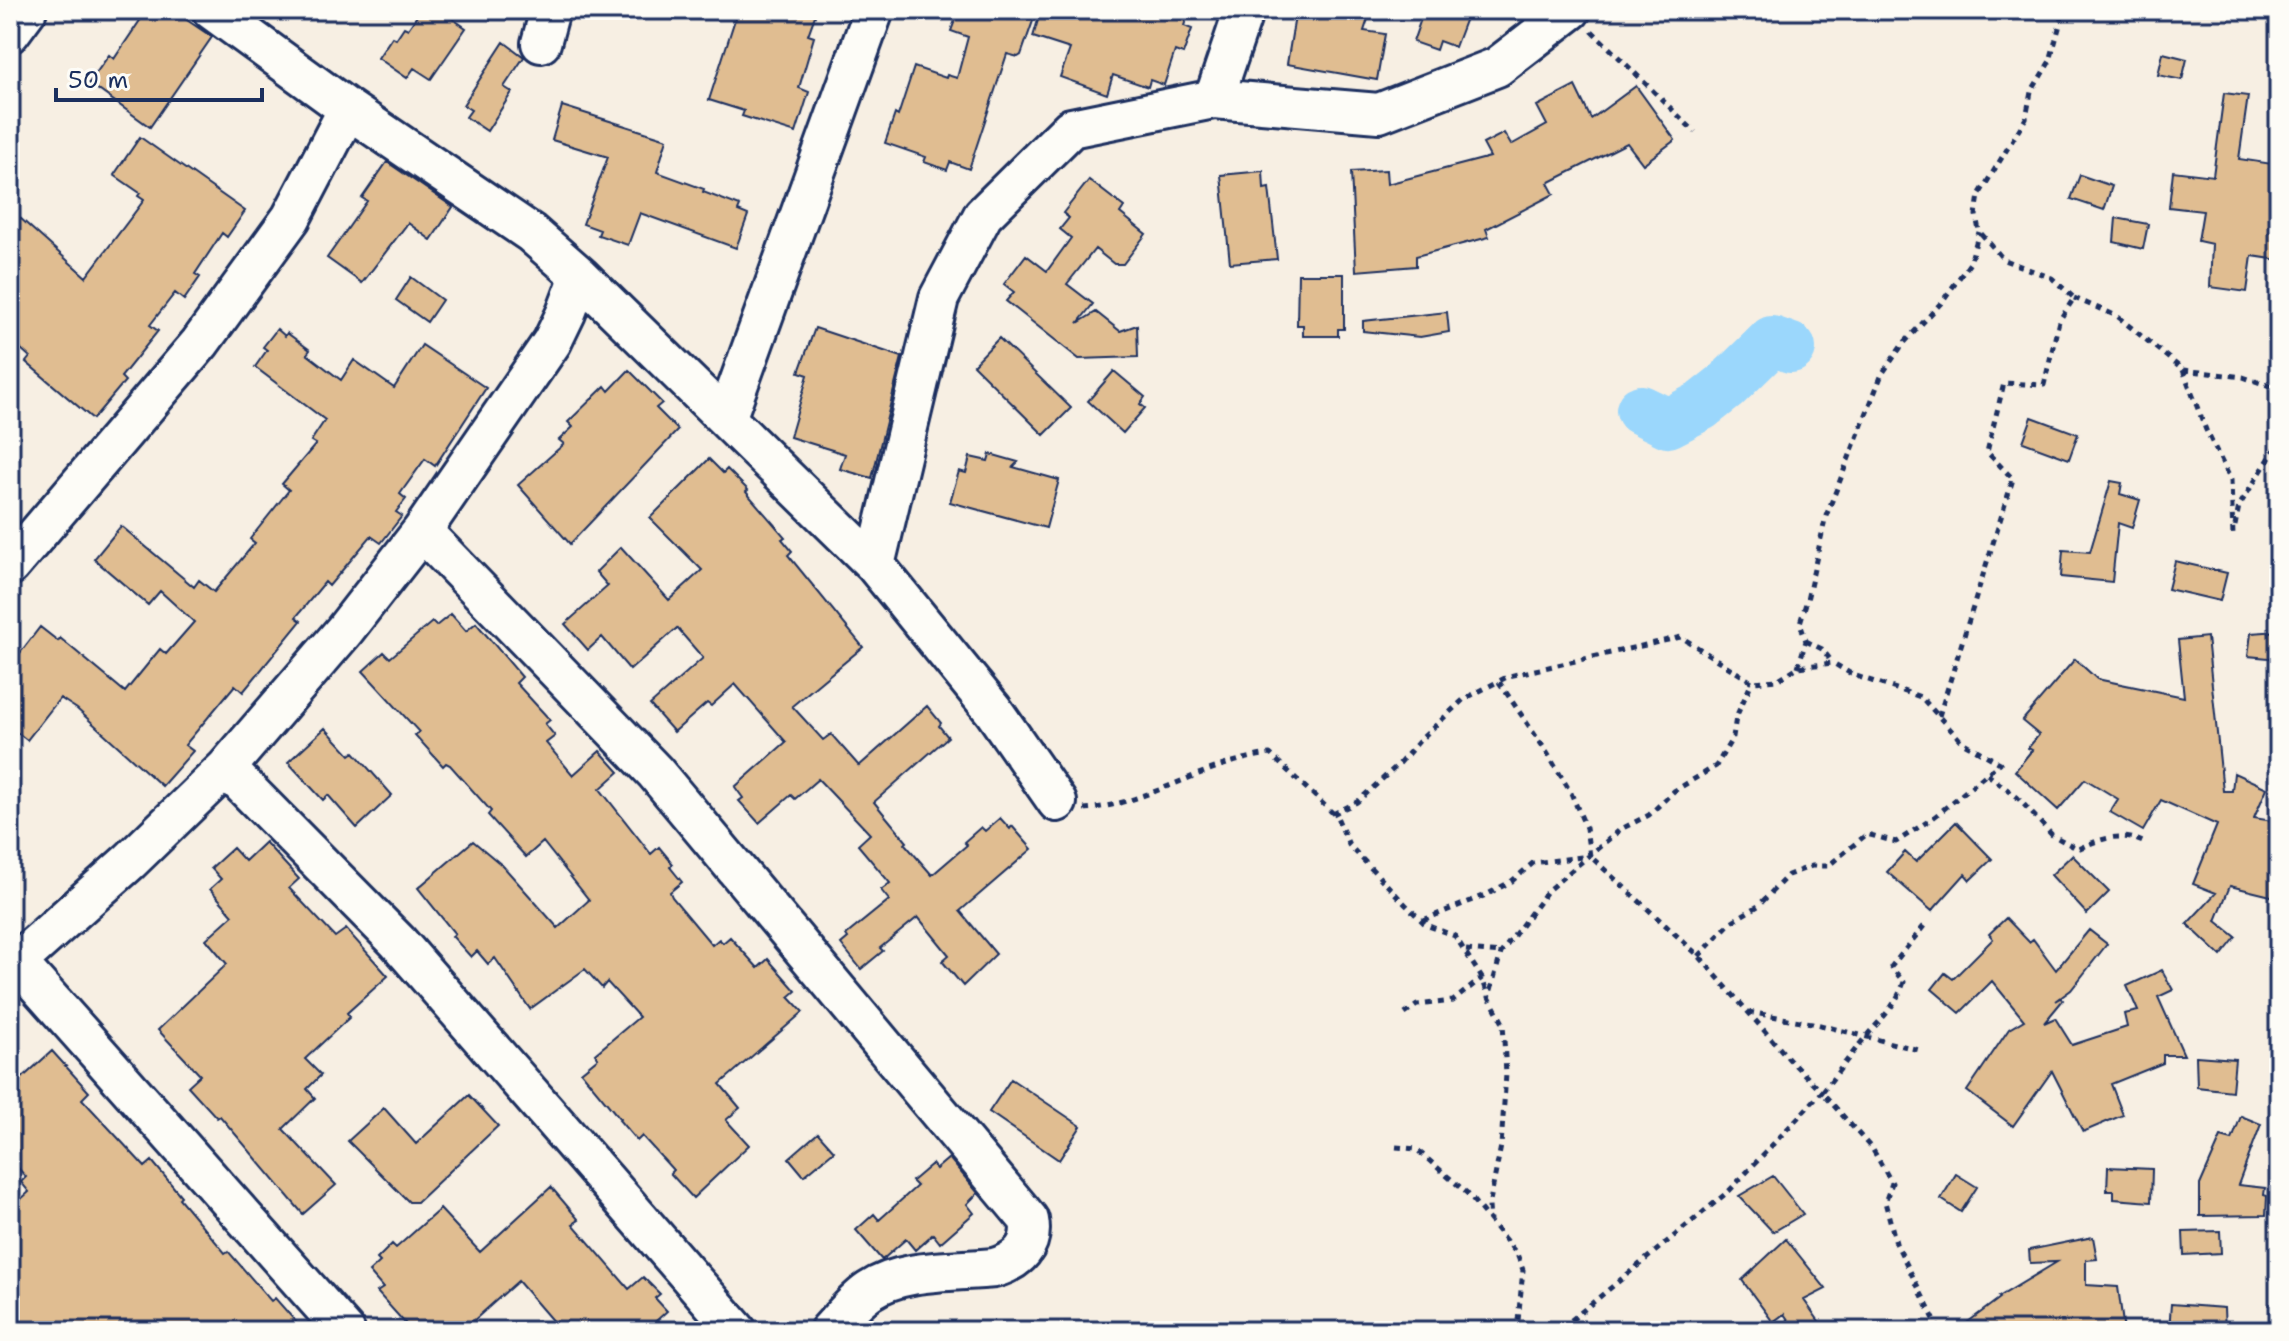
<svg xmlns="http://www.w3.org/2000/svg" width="2289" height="1341" viewBox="0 0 2289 1341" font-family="'Shantell Sans',sans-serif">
	<rect width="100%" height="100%" fill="#f7efe3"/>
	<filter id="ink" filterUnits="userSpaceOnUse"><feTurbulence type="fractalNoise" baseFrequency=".0125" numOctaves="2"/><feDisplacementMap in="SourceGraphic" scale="16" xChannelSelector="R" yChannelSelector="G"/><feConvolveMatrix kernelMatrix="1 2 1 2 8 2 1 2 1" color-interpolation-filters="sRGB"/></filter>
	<g filter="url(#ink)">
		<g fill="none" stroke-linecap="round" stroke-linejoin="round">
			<path stroke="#9bd7fc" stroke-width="50" d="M1641,410L1668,423L1701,406L1725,387L1772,341L1791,348"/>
		</g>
		<path fill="#e0bd91" stroke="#1b2f5e" stroke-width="2" d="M147,10H172L212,37L150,127L89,83L109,55L114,59Z
			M421,10H440L466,28L431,79L414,68L407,78L378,58L392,37L396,39L404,27L408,29Z
			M738,10H817L808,35L814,37L799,88L809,92L796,133L742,116L744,111L709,100Z
			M959,10H1012L1034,18L1021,55L1018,57L1007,54L969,169L950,162L947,170L924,162L926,157L885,143L895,114L898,116L914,67L946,78L947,75L957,78L968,37L951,31Z
			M1041,10H1078L1104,18L1107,10H1189L1184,26L1192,29L1183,54L1175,51L1164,85L1150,80L1148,87L1113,75L1107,94L1060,77L1070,49L1033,37Z
			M1296,10H1371L1364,31L1385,34L1377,80L1287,64Z
			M1424,10H1469L1455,47L1439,41L1436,50L1413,42Z
			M504,42L524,57L504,87L512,92L487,131L466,117L471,110L463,105Z
			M2163,53L2187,59L2182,80L2158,75Z
			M1575,86L1591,119L1636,86L1675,140L1643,164L1627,143L1548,183L1554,194L1486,229L1489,237L1416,256V266L1356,271L1351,172L1386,170L1387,184L1490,157L1483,144L1504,133L1511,145L1547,125L1537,106Z
			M2224,93L2248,96L2239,159L2279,165V260L2252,256L2247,292L2210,287L2212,244L2198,241L2203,211L2169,207L2173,171L2213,176Z
			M562,106L667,139L657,172L704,189L703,192L740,206L738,211L748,215L736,248L640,213L628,245L598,235L600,230L583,224L608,157L552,140Z
			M140,137L245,211L227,237L222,233L195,274L200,277L184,300L175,293L150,325L158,331L121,377L125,381L93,419L26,362L30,357L10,339V209L86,277L144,200L138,196L140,193L114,175Z
			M387,162L453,207L431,240L408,223L362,283L327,258L367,201L362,198Z
			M1263,171L1264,189L1269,188L1277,259L1230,263L1221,175Z
			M2080,175L2112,186L2104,210L2071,199Z
			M1089,180L1124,207L1120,213L1146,234L1123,264H1114L1095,249L1067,284L1093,304L1078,323L1096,312L1120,331L1137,325L1138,357L1079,359L1006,301L1014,292L1004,284L1026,255L1047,271L1071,238L1060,229L1069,218L1063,213Z
			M2116,218L2148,224L2143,249L2114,242Z
			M1298,274H1344V329H1338V336H1303V325H1297Z
			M411,277L442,300L427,322L396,300Z
			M1447,312L1449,332L1420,337L1363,331V321Z
			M815,328L902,357L872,478L840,469L845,454L790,437L808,375L799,372Z
			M277,329L285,336L287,333L310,350L307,354L341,380L354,360L394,388L422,345L486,388L435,466L425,459L400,494L406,499L396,512L402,516L381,543L371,536L329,586L325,582L296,617L301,621L243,692L235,685L185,745L193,751L162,786L77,709L60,698L27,740L10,727V666L40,627L58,641L60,638L125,692L160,649L166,654L194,622L160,591L148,605L94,559L121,526L194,587L199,580L214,592L255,543L250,539L289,490L282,484L316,444L311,441L325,420L255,367L267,350L263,347Z
			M999,338L1071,408L1044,435L973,365Z
			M629,370L662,403L656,408L678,430L570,544L518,485L564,444L559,440L573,427L568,422L605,386L609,391Z
			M1114,371L1145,397L1140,404L1145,408L1123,433L1088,401Z
			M2032,417L2078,434L2069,459L2023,442Z
			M990,454L1018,462L1013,467L1059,480L1046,528L950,502L959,471L966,473L970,457L988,461Z
			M709,459L723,473L727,469L748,490L746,492L785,537L782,539L792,551L788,555L863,647L792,706L823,740L831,734L859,766L927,706L941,723L939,726L948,737L874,802L907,842L905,844L932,875L967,845L964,842L981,827L985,831L1000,818L1010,829L1012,826L1032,849L960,911L996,954L963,986L942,961L949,955L918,917L880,948L883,951L861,969L841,944L848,938L846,935L889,900L881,890L890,883L858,845L870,834L818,779L795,799L791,795L759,823L739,801L743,798L735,787L786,742L735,684L711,706L707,703L674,732L650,705L703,658L677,628L630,670L602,637L588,650L565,624L608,586L596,572L621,547L669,600L702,570L650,518Z
			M2111,481L2122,483L2120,494L2140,500L2132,528L2118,523L2112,582L2061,577L2063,550L2090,552Z
			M2175,561L2227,573L2220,601L2168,589Z
			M451,614L466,631L476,623L522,677L516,683L550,720L545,724L555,736L546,743L573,775L600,751L619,772L600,789L651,854L659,847L673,864L670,867L682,882L670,892L672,897L712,945L719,939L723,943L730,937L758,968L768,959L796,991L789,997L803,1012L720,1084L740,1108L726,1120L749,1145L693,1198L670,1173L673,1170L642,1136L637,1141L619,1120L620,1119L581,1072L598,1058L595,1054L639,1017L607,982L602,988L585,969L530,1009L495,958L488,964L477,951L471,957L452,936L455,934L418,888L473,841L503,866L558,928L589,900L543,842L526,857L488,815L491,811L450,765L446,763L443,766L415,735L419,732L363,671L384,652L390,658L432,622L436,626Z
			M2279,631V659L2248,656L2251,633Z
			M2207,637L2223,791H2232L2234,773L2267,788L2254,818L2279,822V898L2230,886L2216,921L2236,937L2221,956L2187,924L2216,893L2193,884L2217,825L2161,800L2143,831L2110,812L2118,799L2085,779L2058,810L2015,771L2032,750L2028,748L2039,735L2022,721L2075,659L2097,679L2184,697L2178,640Z
			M325,728L350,755L354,752L392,795L357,828L328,795L323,800L288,762Z
			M1956,822L1992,859L1970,880L1965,874L1932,911L1887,872L1905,852L1916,862Z
			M265,842L299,879L289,888L335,937L346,929L388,976L347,1013L350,1017L305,1059L321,1075L307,1089L315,1098L283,1129L336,1185L303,1214L220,1116L217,1118L188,1086L200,1075L158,1030L227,964L206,939L233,915L210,889L221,879L211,868L233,848L245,861Z
			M2072,855L2109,892L2087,914L2051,875Z
			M2006,918L2029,942L2033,939L2056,970L2089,930L2107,944L2071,990L2056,1001L2061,998L2063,1000L2044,1023L2055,1018L2072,1045L2127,1027L2124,1014L2138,1011L2127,986L2162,970L2173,990L2158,997L2184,1055H2163V1063L2111,1084L2123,1115L2083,1132L2052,1071L2013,1126L1967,1091L2009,1029L2024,1020L1992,981L1960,1013L1932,989L1945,973L1953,979L1993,939L1989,934Z
			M52,1051L89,1092L82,1099L145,1167L152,1161L181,1196L179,1198L225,1253L228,1251L271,1301L275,1298L304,1331H47L39,1322L29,1331H10V1209L29,1192L21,1182L26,1177L10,1159V1089Z
			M2196,1056L2235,1059L2232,1091L2197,1087Z
			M1011,1079L1081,1126L1059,1160L989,1112Z
			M469,1095L498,1126L417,1202H409L348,1141L384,1108L416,1144Z
			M2241,1116L2261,1124L2238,1185L2265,1188L2264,1195L2267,1196L2266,1215L2200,1216V1185L2221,1137L2232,1140Z
			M818,1133L834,1151L804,1176L789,1158Z
			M949,1158L978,1193L967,1204L974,1213L940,1243L933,1234L915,1250L906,1239L882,1260L856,1230L874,1214L879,1220L917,1186L912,1181L932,1164L936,1169Z
			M2108,1167L2152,1169L2151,1202L2114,1199V1191H2107Z
			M1956,1174L1977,1187L1961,1212L1941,1199Z
			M1773,1176L1803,1214L1773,1232L1739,1196Z
			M551,1187L579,1220L573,1224L629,1289L643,1277L660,1294L655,1298L667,1311L645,1331H561L518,1281L462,1331H412L377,1292L383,1288L369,1272L380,1262L377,1259L392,1244L396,1248L440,1209L480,1252Z
			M2220,1231L2221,1253L2184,1255L2183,1232Z
			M2093,1237L2097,1259L2086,1260V1285L2118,1287L2124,1331H1956L2000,1298L1999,1297L2057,1262L2030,1263L2029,1250Z
			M1786,1239L1826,1289L1804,1300L1826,1331H1796L1784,1314L1773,1322L1742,1280Z
			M2171,1304L2224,1308L2225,1331H2169Z"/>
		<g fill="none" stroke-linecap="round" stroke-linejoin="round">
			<defs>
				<path id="minor" d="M212,10L348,109L531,233L580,276L875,565L993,710L1057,802
					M10,33L27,10
					M541,43L550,10
					M1214,99L1244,10
					M726,419L874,10
					M422,531L655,772L1029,1220C1034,1246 1018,1261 994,1268C954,1272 903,1268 869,1291C853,1302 842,1317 829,1331
					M875,565L939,298L983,215L1071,128L1214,99L1379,113L1497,67L1571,10
					M10,566L200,343L291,218L348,109
					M226,768L398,942L737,1331
					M17,962L345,1331
					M10,968L130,861L226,768L344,631L422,531L552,342L566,313L580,276"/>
			</defs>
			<use href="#minor" stroke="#1b2f5e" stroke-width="44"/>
			<path stroke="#1b2f5e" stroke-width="5" stroke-dasharray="6 6" stroke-linecap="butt" d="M1592,31L1695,132
				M2074,298L2117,316L2183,370L2243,377L2279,389
				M2183,370L2206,430L2231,480L2233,536
				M2235,526L2239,506L2279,443
				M1806,641L1822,649L1833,663
				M1798,667L1806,641L1800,623L1807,600L1826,516L1882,374L1903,344L1941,303L1970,263L1979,232
				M1499,682L1546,751L1571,793L1586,828L1590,856L1699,956L1790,1060L1822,1092L1729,1191L1558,1331
				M1939,716L2013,479L1987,452L2004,383L2044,385L2059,321L2074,298L2052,278L2004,260L1979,231L1976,215L1979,195L2026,118L2031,92L2050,61L2064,10
				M1987,774L2017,797L2052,835L2078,849C2102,838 2122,831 2147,844
				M1084,809C1147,805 1205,762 1270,754L1337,817L1349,845L1406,905L1426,925L1455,936L1482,978L1489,997L1503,1023L1506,1074L1501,1146L1489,1206L1490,1222
				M1333,814L1357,802L1399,764L1421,739L1464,699L1509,676L1681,637L1752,682L1736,717L1733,737L1716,766L1674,791L1649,815L1621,829L1548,890L1501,953L1489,997
				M1423,920L1486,895L1512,881L1533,863L1589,856
				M1924,926L1891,967L1904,982C1894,1010 1880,1019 1863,1040C1849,1057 1836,1075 1822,1092L1873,1150L1892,1183L1885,1202L1896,1243L1940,1331
				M1466,950L1501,953
				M1699,956L1731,922L1758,906L1788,875L1812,866H1828L1867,834L1896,842L1933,818L2000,763L1962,742L1921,697L1853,675L1833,663L1798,667L1777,680L1752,682
				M1748,1012L1812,1023L1923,1051
				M1405,1014L1417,1005L1453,1001L1482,978
				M1396,1147L1416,1149L1467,1193L1517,1254L1523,1270L1517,1331"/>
			<use href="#minor" stroke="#fdfcf7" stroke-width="38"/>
		</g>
	</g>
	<rect width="2289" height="1341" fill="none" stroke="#fdfcf7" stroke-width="40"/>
	<rect x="20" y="20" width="2249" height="1301" fill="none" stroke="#1b2f5e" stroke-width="3" filter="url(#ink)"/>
	<path d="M56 88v12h206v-12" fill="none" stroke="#1b2f5e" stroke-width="4"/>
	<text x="68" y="88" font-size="24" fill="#1b2f5e" stroke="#fdfcf7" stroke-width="6" paint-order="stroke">50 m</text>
</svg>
